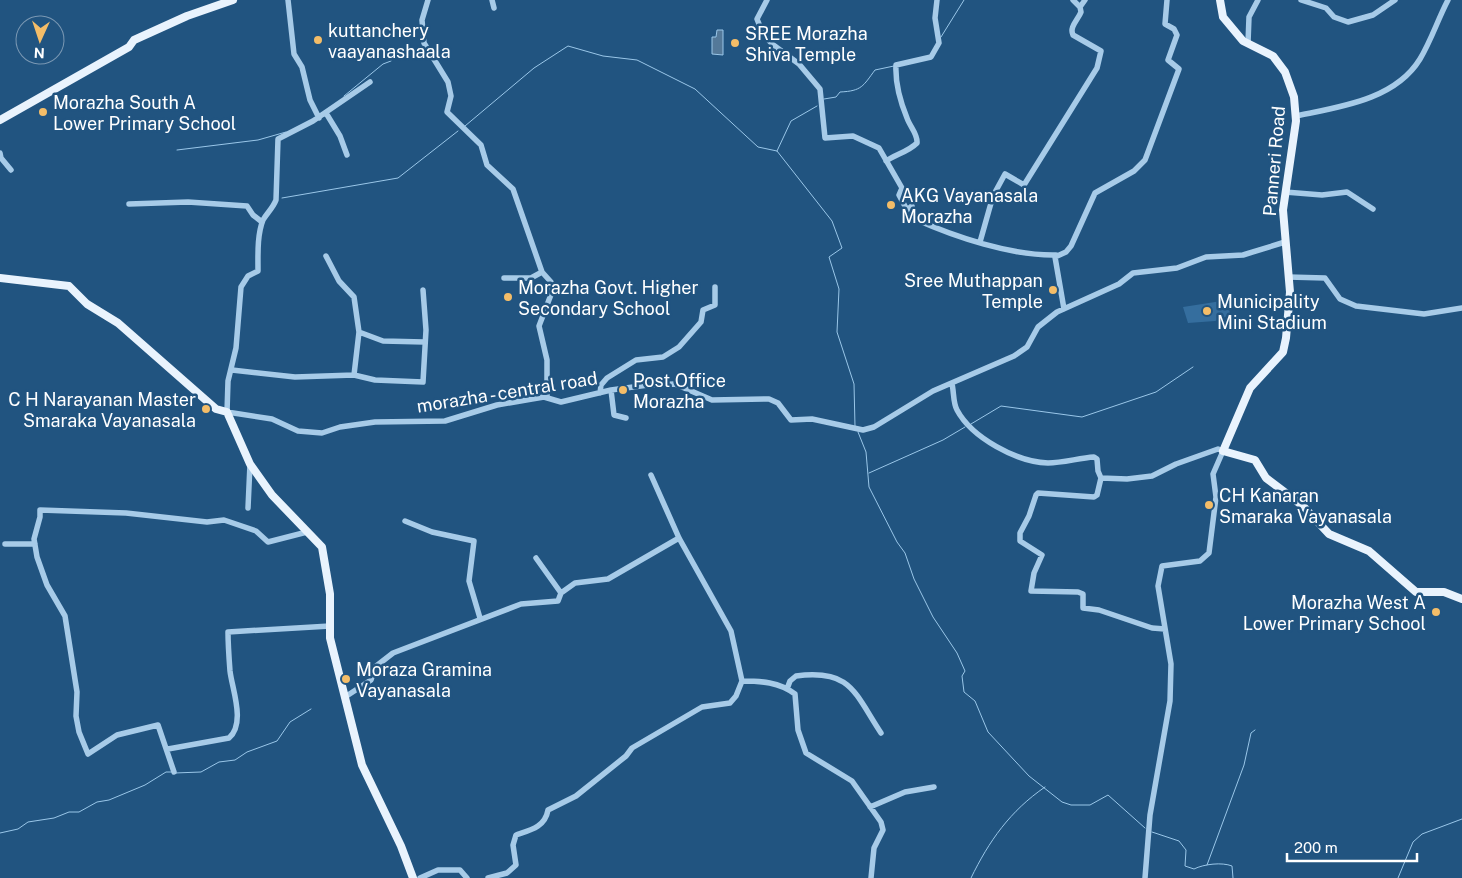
<svg xmlns="http://www.w3.org/2000/svg" width="1462" height="878" viewBox="0 0 1462 878" font-family="'Public Sans',sans-serif">
	<rect width="100%" height="100%" fill="#215480"/>
	<path fill="#356e9e" d="M1228,300L1230,315L1215,321L1188,323L1183,307Z"/>
	<path fill="#547999" stroke="#9ac7e9" d="M717,30H723V55L712,54V37H716Z"/>
	<g fill="none" stroke-linecap="round" stroke-linejoin="round">
		<path stroke="#9ac7e9" stroke-width="1" d="M941,37L964,0
			M344,96L383,64L391,61
			M824,99L836,97L840,92C862,91 863,86 875,70L894,66
			M465,126L534,68L568,46L603,56L637,60L695,89L758,147L777,151L832,221L842,248L829,257L839,289L837,332L854,384L855,426
			M177,150L258,140L286,132
			M777,151L791,121L817,106
			M282,198L398,178L458,131
			M971,424L1001,406L1082,417L1156,392L1193,367
			M858,432L866,452L869,487L897,542L905,553L914,579L933,617L957,653L965,671L962,676L964,692L975,701L988,732L1029,776L1062,802L1071,805H1090L1108,795L1145,828
			M869,473L943,440L965,427
			M175,773L201,772L219,762L235,760L247,752L277,741L290,722L311,709
			M1152,832L1179,841L1186,850L1185,866L1194,869C1204,864 1222,862 1232,866L1233,878
			M0,833L18,829L28,822L54,818L69,812H79L97,802L109,800L145,785L166,772H171
			M1207,865L1244,765L1251,733L1255,730
			M971,878C989,841 1010,811 1045,787
			M1398,878L1413,842L1422,834L1462,819"/>
		<path stroke="#a7cbe8" stroke-width="5.5" d="M288,0L294,54L302,67L310,100L319,118
			M428,0L422,20L424,43L448,82L451,96L447,112L481,145L487,165L513,189L542,272L551,282L552,292L539,326L547,360V398
			M492,0L494,8
			M767,0L757,19L763,34L772,44L799,64L820,89L825,138L853,136L879,148L902,188L899,195L907,210L912,206L915,219C955,237 1012,256 1056,255
			M1073,0L1080,7
			M1301,0L1326,8L1334,17L1348,22L1373,15L1395,0
			M1248,43L1249,17L1258,0
			M370,82L313,121L278,139L276,200C273,208 267,213 263,220C257,235 258,255 258,271L248,276L241,287L236,348L228,381L227,412L272,419L298,431L322,433L340,427L375,422L445,421L497,405L532,399L544,397L561,402L611,390L648,385L675,384L712,400L769,399L778,403L791,420L812,419L863,430L874,427L933,391L1014,356L1027,347L1038,327L1057,312L1119,284L1133,273L1177,268L1206,257L1243,255L1285,242
			M326,113L340,136L347,155
			M1296,116C1339,107 1395,100 1420,59C1431,41 1438,19 1448,0
			M0,153L1,158L11,170
			M886,161C896,154 908,152 917,143C918,134 910,127 907,118C900,101 895,84 896,65L931,57L939,43L935,18L937,0
			M1285,192L1322,195L1347,192L1373,209
			M129,204L188,202L247,206L253,215L262,222
			M980,242L993,196L1005,174L1024,185L1097,68L1101,51L1073,35C1069,27 1078,20 1081,12L1080,7L1085,0
			M326,256L339,281L354,297L359,332L354,375
			M1288,277L1325,278L1340,299L1356,306L1424,314L1462,308
			M504,278H531L542,272
			M1064,309L1055,257L1066,252L1071,246L1095,193L1134,171L1145,160L1179,69L1168,60L1177,35L1174,29L1165,24L1167,0
			M359,332L383,341L424,342
			M232,370L295,377L354,375L375,380L423,382L426,330L423,290
			M952,384C954,392 953,403 957,410C972,438 1017,462 1048,463C1063,463 1079,458 1094,457L1097,459L1098,471L1101,478L1127,479L1152,476L1176,464L1218,449L1223,451L1213,474L1216,497L1209,553L1200,561L1162,566L1158,586L1171,664L1170,701L1150,815L1145,878
			M611,390L614,415L626,418
			M600,393L601,385L607,378L636,360L663,357L679,347L701,322L703,310L715,305V287
			M651,475L679,538L731,631L742,681
			M1101,478L1097,495L1094,497L1038,493L1036,495L1029,516L1020,533V541L1042,555L1034,573L1031,591L1078,592L1083,594V608L1099,610L1152,628L1165,629
			M248,508L250,464
			M405,521L432,532L474,541L469,581L480,618
			M5,544H35
			M536,558L561,593
			M787,689L790,681L796,676C851,669 854,692 881,733
			M345,697L371,680L375,667L393,653L521,604L558,601L561,593L575,583L608,579L679,538
			M168,749L229,738C246,723 232,689 230,671C229,658 228,645 228,632L330,626
			M174,772L158,725L117,735L88,754L79,732L76,716L77,692L65,616L47,585L37,557L34,539L40,517V510L126,513L207,522L224,520L256,531L268,542L307,532
			M870,807L905,792L934,787
			M420,878L438,870H460L467,878
			M488,878L507,873L516,865L513,845L516,835C531,830 545,827 548,810L576,796L626,756L632,748L702,707L730,703L736,696L742,681C761,681 779,682 795,694L798,730L806,753L852,781L881,822L883,830L874,848L871,878"/>
		<path stroke="#e9f3fd" stroke-width="8" d="M1220,0L1223,17L1243,41L1273,56L1285,72L1294,97L1296,121L1283,210L1290,292L1286,338L1283,352L1250,388L1223,451L1255,460L1266,478L1303,506L1329,534L1369,551L1416,592H1444L1462,599
			M0,120L129,47L134,40L187,16L233,0
			M0,278L69,286L87,304L118,323L216,409L227,412L250,464L272,495L322,547L330,594V638L362,765L401,846L413,878"/>
	</g>
	<g fill="#f4bd68" stroke="#215480" stroke-width="2">
		<circle cx="318" cy="40" r="5"/>
		<circle cx="735" cy="43" r="5"/>
		<circle cx="43" cy="112" r="5"/>
		<circle cx="891" cy="205" r="5"/>
		<circle cx="1053" cy="290" r="5"/>
		<circle cx="508" cy="297" r="5"/>
		<circle cx="1207" cy="311" r="5"/>
		<circle cx="623" cy="390" r="5"/>
		<circle cx="206" cy="409" r="5"/>
		<circle cx="1209" cy="505" r="5"/>
		<circle cx="1436" cy="612" r="5"/>
		<circle cx="346" cy="679" r="5"/>
	</g>
	<g text-anchor="middle" dominant-baseline="central" stroke-width="5" stroke-linejoin="round" paint-order="stroke">
		<g font-size="18" fill="#fff" stroke="#215480" text-anchor="start">
			<text x="328" y="30">kuttanchery<tspan x="328" dy="21">vaayanashaala</tspan></text>
			<text x="745" y="33">SREE Morazha<tspan x="745" dy="21">Shiva Temple</tspan></text>
			<text x="53" y="102">Morazha South A<tspan x="53" dy="21">Lower Primary School</tspan></text>
			<text x="901" y="195">AKG Vayanasala<tspan x="901" dy="21">Morazha</tspan></text>
			<text x="1043" y="280" text-anchor="end">Sree Muthappan<tspan x="1043" dy="21">Temple</tspan></text>
			<text x="518" y="287">Morazha Govt. Higher<tspan x="518" dy="21">Secondary School</tspan></text>
			<text x="1217" y="301">Municipality<tspan x="1217" dy="21">Mini Stadium</tspan></text>
			<text x="633" y="380">Post Office<tspan x="633" dy="21">Morazha</tspan></text>
			<text x="196" y="399" text-anchor="end">C H Narayanan Master<tspan x="196" dy="21">Smaraka Vayanasala</tspan></text>
			<text x="1219" y="495">CH Kanaran<tspan x="1219" dy="21">Smaraka Vayanasala</tspan></text>
			<text x="1426" y="602" text-anchor="end">Morazha West A<tspan x="1426" dy="21">Lower Primary School</tspan></text>
			<text x="356" y="669">Moraza Gramina<tspan x="356" dy="21">Vayanasala</tspan></text>
		</g>
		<g font-size="18" fill="#fff" stroke="#215480">
			<text transform="translate(1274 161) rotate(-85)">Panneri Road</text>
			<text transform="translate(507 392) rotate(-9)">morazha - central road</text>
		</g>
	</g>
	<g transform="translate(40 40) rotate(183)"><circle r="24" fill="#215480" stroke="#7a98b3"/>
	<path d="M0-4L9 19L0 12L-9 19Z" fill="#f4bd68"/>
	<text y="-8" font-size="14" font-weight="bold" text-anchor="middle" fill="#ffffff">N</text>
	</g>
	<path d="M1287 853v8h130v-8" fill="none" stroke="#ffffff" stroke-width="2.5"/>
	<text x="1294" y="853" font-size="15" fill="#ffffff" stroke="#215480" stroke-width="4" paint-order="stroke">200 m</text>
</svg>
